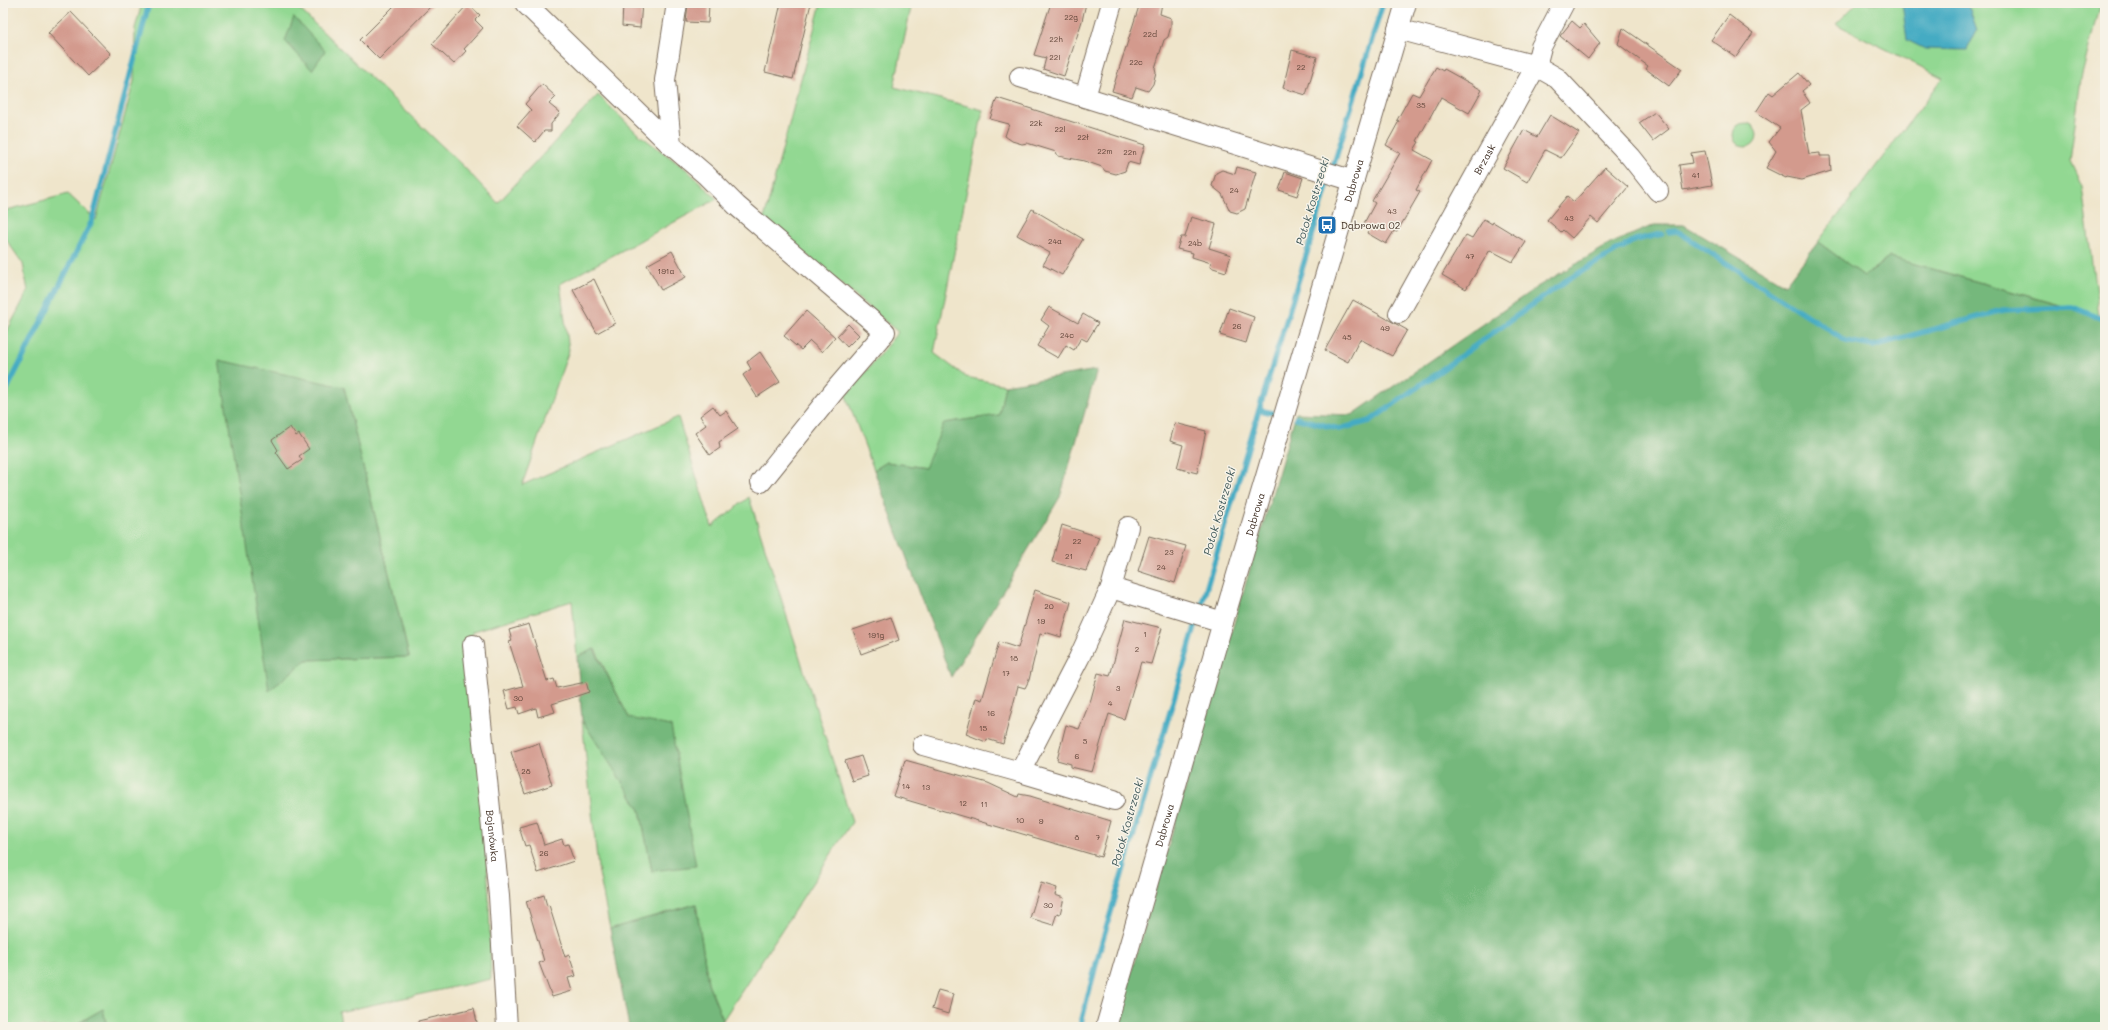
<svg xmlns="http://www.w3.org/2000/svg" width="2108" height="1030" viewBox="0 0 2108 1030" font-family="Mali,sans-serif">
	<rect width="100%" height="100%" fill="#f7f3e8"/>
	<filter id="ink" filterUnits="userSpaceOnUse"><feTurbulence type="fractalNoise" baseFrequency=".025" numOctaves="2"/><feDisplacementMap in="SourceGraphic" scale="8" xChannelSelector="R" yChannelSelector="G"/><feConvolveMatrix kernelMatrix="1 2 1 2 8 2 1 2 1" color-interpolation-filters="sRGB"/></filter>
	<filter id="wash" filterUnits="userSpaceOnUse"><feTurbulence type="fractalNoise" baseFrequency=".012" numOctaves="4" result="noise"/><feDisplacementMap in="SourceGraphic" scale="16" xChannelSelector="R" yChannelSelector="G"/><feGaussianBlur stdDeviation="0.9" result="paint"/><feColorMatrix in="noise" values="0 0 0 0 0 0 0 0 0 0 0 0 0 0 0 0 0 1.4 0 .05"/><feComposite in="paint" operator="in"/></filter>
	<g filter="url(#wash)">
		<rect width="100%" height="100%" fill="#efe5cb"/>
		<path fill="#92d892" stroke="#668158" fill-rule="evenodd" d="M142,3H293L462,165L498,203L598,95L637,133L687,170L717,199L560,284L569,350L522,485L678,417L712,527L749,497L852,822L723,1020L708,983L696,904L610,929L598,868L582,720L640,810L652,871L629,718L595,649L577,657L572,601L474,631L464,650L479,736L489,896L491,979L339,1012L342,1027H107L103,1009L75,1025V1027H3V339L28,291L23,264L3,235V211L68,194L96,220L134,81L135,28ZM344,388L409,656V657L306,660Z
			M821,3H912L894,87L983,110L934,353L966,377L1005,385L999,415L944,423L926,468L887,462L874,470L846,396L898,332L764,219Z
			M1857,3H2100L2081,79L2070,161L2082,187L2099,316L1890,257L1864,276L1818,242L1943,78L1836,24Z
			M1733 135a12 12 0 1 1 24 0a12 12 0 1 1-24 0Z"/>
		<path fill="#75b87c" stroke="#58714d" d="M294,17L325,51L312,70L285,41Z
			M1654,225H1684L1785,285L1818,242L1864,276L1890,257L2105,318V1027H1115L1296,413L1352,415L1537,287L1610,244Z
			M219,360L344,387L409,657L306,660L269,691Z
			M1097,370L1060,497L951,677L874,470L887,462L925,468L944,423L999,415L1005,385Z
			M594,649L629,718L671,726L696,866L652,871L640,810L582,720L577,657Z
			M696,904L708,983L723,1020L721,1027H629L610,929Z
			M103,1009L107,1027H75V1025Z"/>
		<path fill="#44abc3" stroke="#406a70" d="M1902,3H1966L1969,7L1977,30L1967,50L1925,49L1907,40Z"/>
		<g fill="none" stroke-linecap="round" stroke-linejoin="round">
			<path stroke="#44abc3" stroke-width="5.5" d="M1669,232L1677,231L1846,341L1873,346L2003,310L2072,307L2105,320
				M3,397L92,221L149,3
				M1259,410L1273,413
				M1296,418L1339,429L1370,421L1567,280L1635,240L1662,234
				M1080,1027L1100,949L1259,410L1383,3"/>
		</g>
		<g id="blocks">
			<path fill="#d39a8d" d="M397,3H434L379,59L360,40Z
				M623,3H642L640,28L622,26Z
				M688,3H709L708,23L686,22Z
				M781,3H811L793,79L765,72Z
				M1051,3H1086L1082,21L1064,76L1043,69L1046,58L1034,55Z
				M1140,3H1162L1160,14L1171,18V26L1168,37L1164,40L1155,68L1156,72L1153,84L1148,91L1136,87L1132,97L1112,91Z
				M468,4L480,15L475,20L483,28L464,49L466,51L454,64L432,44Z
				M71,12L111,54L88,76L48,33Z
				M1729,15L1753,33L1736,57L1711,40Z
				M1572,21L1580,28L1584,24L1600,43L1588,59L1560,36Z
				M1623,28L1682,69L1669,86L1646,69L1648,66L1618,44Z
				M1292,50L1317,57L1306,95L1283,88Z
				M1436,67L1443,71L1444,69L1482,90L1469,113L1441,97L1417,141L1419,142L1414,150L1432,160L1416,190L1420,192L1397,232L1394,231L1386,244L1367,233L1369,229L1363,225L1375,203L1372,201L1400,153L1386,145L1399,121L1397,120L1412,93L1419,96Z
				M1799,73L1809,85L1802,91L1810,103L1801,110L1809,154L1820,153V156H1830L1831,171L1802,180L1787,177L1786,178L1766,168L1776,151L1769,142L1780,128L1756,112L1769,92L1773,95Z
				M542,84L556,97L549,104L560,113L551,124V131H544L535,142L517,126L531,110L525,104Z
				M997,98L1145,145L1139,165L1128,162L1125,171L1116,174L1105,171L1102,167L1085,161L1058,156L1056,152L1027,143L1022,144L1012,141L1005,136L1009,124L990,119Z
				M1655,112L1669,129L1653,141L1639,123Z
				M1550,115L1579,133L1561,158L1545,150L1527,182L1503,168L1524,130L1537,137Z
				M1705,151L1712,185L1683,190L1679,165L1693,163L1691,153Z
				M1237,167L1256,172L1245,209L1237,213L1230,211L1222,194L1212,186L1216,173L1222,170L1235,174Z
				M1605,167L1628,187L1598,223L1591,217L1572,238L1563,230L1561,232L1547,220L1567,196L1574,202Z
				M1285,172L1303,178L1297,196L1279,190Z
				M1032,209L1083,239L1062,275L1043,265L1050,253L1017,235Z
				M1191,217L1216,224L1209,248L1231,255L1226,272L1210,267L1211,263L1192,257L1193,253L1177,249L1181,237H1185Z
				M1484,219L1492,224L1493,222L1526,242L1513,262L1490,250L1466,289L1442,275L1466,235L1472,238Z
				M672,251L686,277L661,290L647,265Z
				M594,279L615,323L597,333L573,290Z
				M1353,300L1407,330L1392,356L1360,339L1348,362L1325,350Z
				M1049,307L1078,323L1083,314L1098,323L1087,341L1081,338L1074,350L1066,345L1058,358L1037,346L1049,326L1041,320Z
				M1229,308L1254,317L1246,343L1220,335Z
				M806,311L835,337L822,352L810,341L801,350L784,336Z
				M848,324L859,335L847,347L837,336Z
				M760,352L780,382L757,397L743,375L751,369L747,362Z
				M713,406L720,415L726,411L738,429L719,442L720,448L710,455L695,433L706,425L700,416Z
				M1175,423L1206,431L1197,473L1177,468L1183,445L1170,441Z
				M290,427L296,436L299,434L309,449L299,456L302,460L288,469L276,452L278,450L272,440Z
				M1062,525L1099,537L1086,571L1052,562Z
				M1149,536L1186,546L1175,583L1138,571Z
				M1035,590L1071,602L1061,637L1045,632L1044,635L1040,634L1029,680L1025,688L1018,686L1003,744L987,739L986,742L966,734L976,698L982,700L999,642L1018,648Z
				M891,617L899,640L861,654L853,630Z
				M1125,619L1162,628L1151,664L1141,662L1124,719L1109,714L1092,772L1071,767V764L1057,760L1066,725L1079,729L1091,699L1098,673L1110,676Z
				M529,624L547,681L554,679L557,688L586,682L589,692L552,704L555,712L538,717L536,708L519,714L517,707L509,709L504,691L523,686L509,642L512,641L509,630Z
				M539,743L552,785L525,794L511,752Z
				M861,756L868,776L852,781L845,761Z
				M905,760L988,783L1018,797L1019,794L1030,796L1111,821L1101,857L893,796Z
				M537,822L544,845L562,839L564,845L568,844L574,861L538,873L529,845L525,846L519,827Z
				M1041,883L1057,888L1055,895L1064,898L1060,914L1057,913L1053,925L1030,918Z
				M544,895L547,906L549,905L565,957L569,955L576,976L568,978L572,991L552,997L539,963L544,961L526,901Z
				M938,990L953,994L948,1014L932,1009Z
				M474,1008L478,1027H419L418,1021Z"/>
		</g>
	</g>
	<g filter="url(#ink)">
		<use href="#blocks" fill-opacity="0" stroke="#7a6b5b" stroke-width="1"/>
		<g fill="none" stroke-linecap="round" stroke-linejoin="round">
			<defs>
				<g id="street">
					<path d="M525,3L671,145"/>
					<path d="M677,3L665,80L671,145L706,175L737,206L885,332L835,390L761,482"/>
					<path d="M1398,29L1536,66L1557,78L1631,157L1658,191"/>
					<path d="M1020,77L1354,181"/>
					<path d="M1085,97L1112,3"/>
					<path id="s1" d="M1399,313L1536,66L1541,47L1564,3"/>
					<path d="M1128,527L1111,588L1223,622"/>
					<path d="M1111,588L1079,658L1020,772L1114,800"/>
					<path id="s2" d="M473,645L499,896L507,1027"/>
					<path d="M923,745L1020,772"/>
					<path id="s3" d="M1106,1027L1223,622L1406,3"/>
				</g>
			</defs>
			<use href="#street" stroke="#7a6b5b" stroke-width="22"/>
			<use href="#street" stroke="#fff" stroke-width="20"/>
		</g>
	</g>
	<defs>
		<symbol id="bus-square" viewBox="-11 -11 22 22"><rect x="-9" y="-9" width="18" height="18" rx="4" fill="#1f6fb2" stroke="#f7f3e8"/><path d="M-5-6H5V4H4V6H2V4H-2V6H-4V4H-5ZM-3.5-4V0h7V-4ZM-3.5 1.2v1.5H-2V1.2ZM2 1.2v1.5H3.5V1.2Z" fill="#fff"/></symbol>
	</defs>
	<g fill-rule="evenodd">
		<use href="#bus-square" x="1316" y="214" width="22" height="22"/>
	</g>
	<g text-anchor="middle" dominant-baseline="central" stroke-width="3" stroke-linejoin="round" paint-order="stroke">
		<g font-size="8" fill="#61463a">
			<text x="1071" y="17">22g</text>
			<text x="1150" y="34">22d</text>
			<text x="1056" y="39">22h</text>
			<text x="1055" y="57">22i</text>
			<text x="1136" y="62">22c</text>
			<text x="1301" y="67">22</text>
			<text x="1421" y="105">35</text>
			<text x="1036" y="123">22k</text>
			<text x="1060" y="129">22l</text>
			<text x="1083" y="137">22ł</text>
			<text x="1105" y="151">22m</text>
			<text x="1130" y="152">22n</text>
			<text x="1696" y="175">41</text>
			<text x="1234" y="190">24</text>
			<text x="1392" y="211">43</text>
			<text x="1569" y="218">43</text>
			<text x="1055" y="241">24a</text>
			<text x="1195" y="243">24b</text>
			<text x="1470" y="256">47</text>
			<text x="666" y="271">191a</text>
			<text x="1237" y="326">26</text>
			<text x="1385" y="328">49</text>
			<text x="1067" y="335">24c</text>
			<text x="1347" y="337">45</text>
			<text x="1077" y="541">22</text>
			<text x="1169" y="552">23</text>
			<text x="1069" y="556">21</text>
			<text x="1161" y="567">24</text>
			<text x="1049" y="606">20</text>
			<text x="1041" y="621">19</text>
			<text x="1145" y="634">1</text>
			<text x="876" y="635">191g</text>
			<text x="1137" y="649">2</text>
			<text x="1014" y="658">18</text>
			<text x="1006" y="673">17</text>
			<text x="1118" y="688">3</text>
			<text x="518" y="698">30</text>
			<text x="1110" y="703">4</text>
			<text x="991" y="713">16</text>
			<text x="983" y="728">15</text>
			<text x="1085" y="741">5</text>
			<text x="1077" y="756">6</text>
			<text x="526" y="771">28</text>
			<text x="906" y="786">14</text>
			<text x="926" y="787">13</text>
			<text x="963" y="803">12</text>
			<text x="984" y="804">11</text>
			<text x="1020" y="820">10</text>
			<text x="1041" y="821">9</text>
			<text x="1077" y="837">8</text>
			<text x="1098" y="837">7</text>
			<text x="544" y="853">26</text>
			<text x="1048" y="905">30</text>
		</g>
		<g font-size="10" fill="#3b2a1e" stroke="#f7f3e8">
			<text stroke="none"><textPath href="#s1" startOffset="176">Brzask</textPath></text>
			<text stroke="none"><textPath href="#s3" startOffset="882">Dąbrowa</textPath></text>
			<text stroke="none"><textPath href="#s3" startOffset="534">Dąbrowa</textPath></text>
			<text stroke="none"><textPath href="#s3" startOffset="210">Dąbrowa</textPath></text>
			<text stroke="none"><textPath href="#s2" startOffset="192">Bojanówka</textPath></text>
		</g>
		<g font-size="10" fill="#3b2a1e" stroke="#f7f3e8" text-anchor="start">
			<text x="1341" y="225">Dąbrowa 02</text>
		</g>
		<g font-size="11" font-style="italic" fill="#3e5758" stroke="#f7f3e8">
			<text transform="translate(1312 201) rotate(-73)">Potok Kostrzecki</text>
			<text transform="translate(1219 511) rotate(-74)">Potok Kostrzecki</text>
			<text transform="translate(1127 822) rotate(-74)">Potok Kostrzecki</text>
		</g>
	</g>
	<rect width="2108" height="1030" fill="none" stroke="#f7f3e8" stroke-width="16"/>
</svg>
